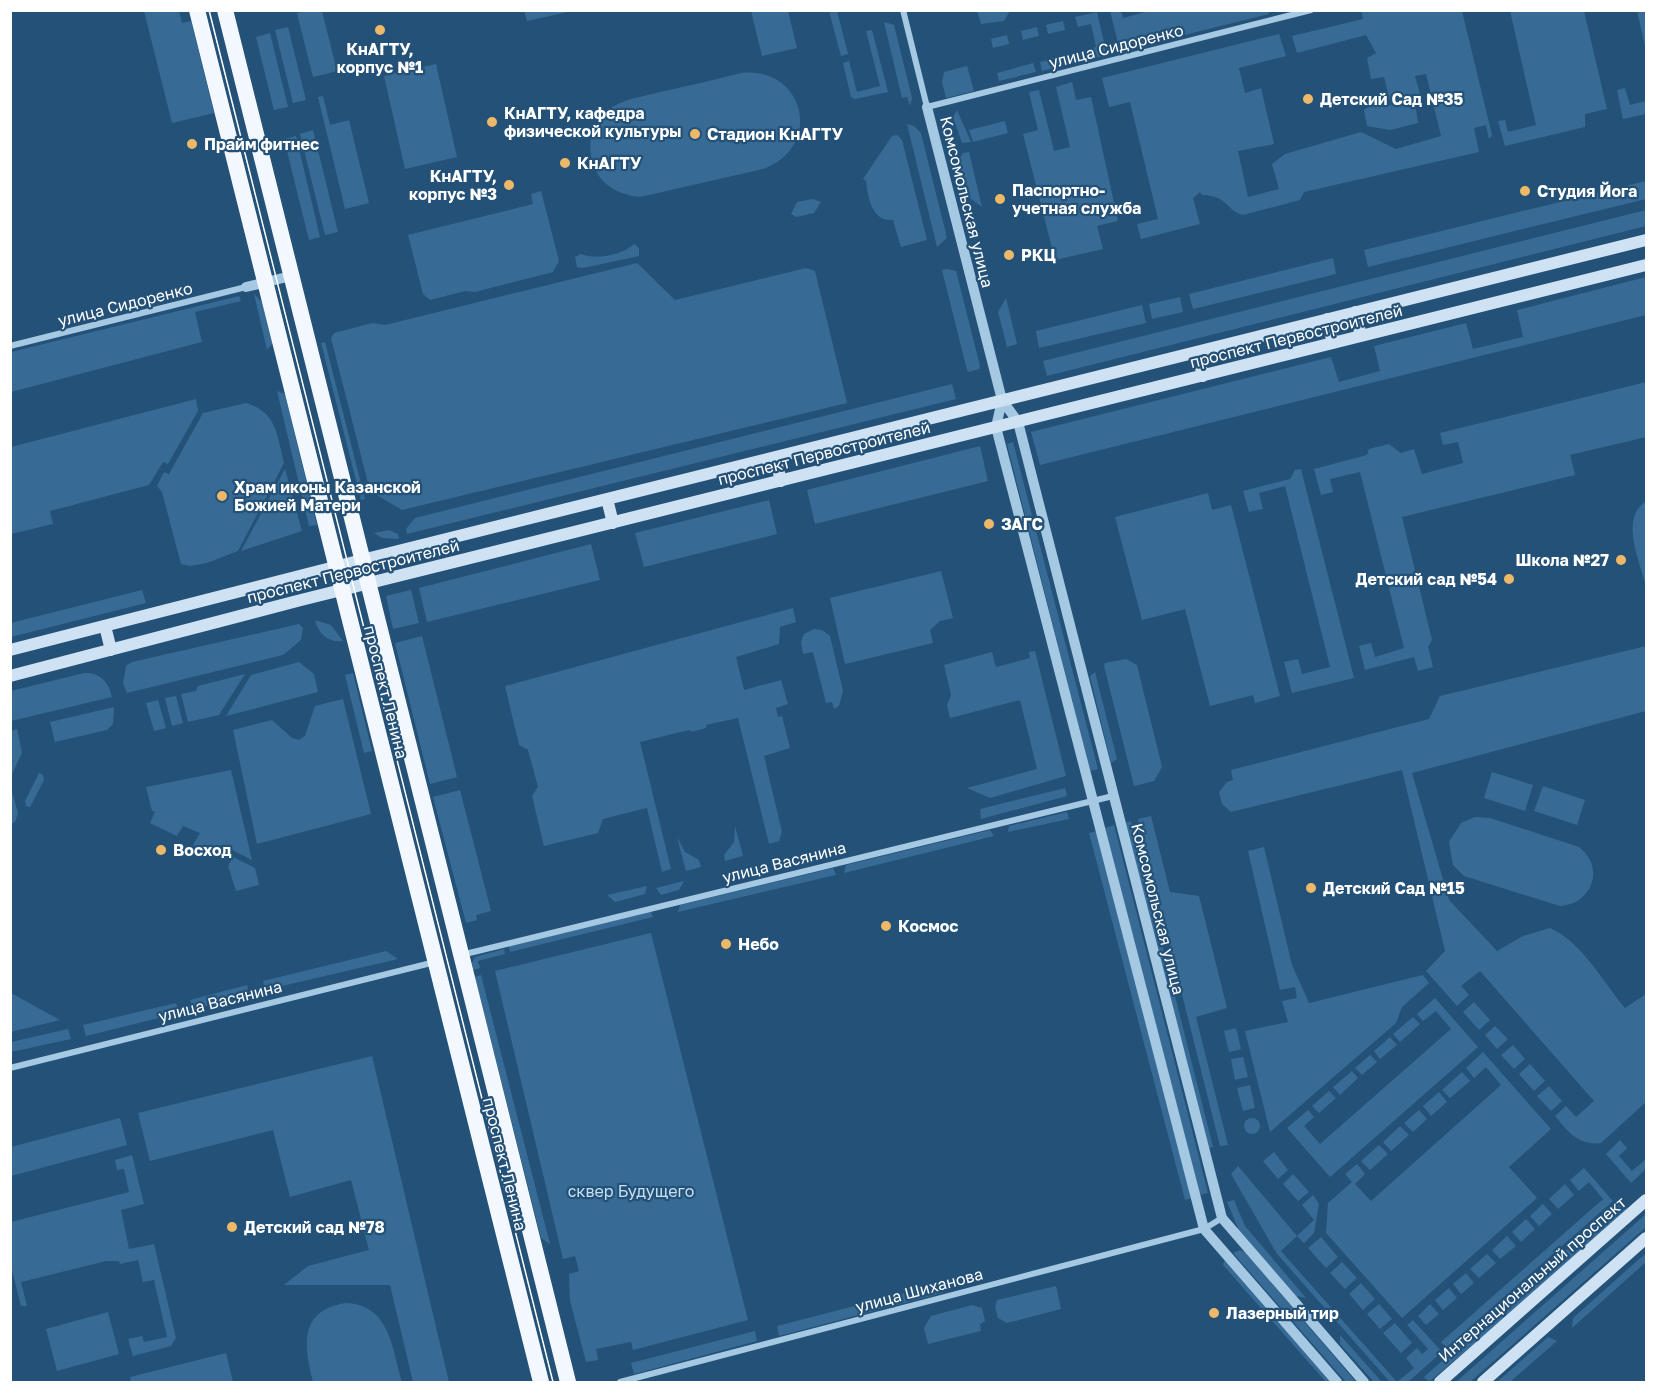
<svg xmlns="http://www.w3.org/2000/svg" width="1657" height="1393" viewBox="0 0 1657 1393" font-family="'Golos Text',sans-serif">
	<rect width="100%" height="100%" fill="#245177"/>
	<path fill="#376b95" d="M1152,10H1268L1269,14L1120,51L1110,11H1121L1123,18Z
		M144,11H179L182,23L191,21L214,113L172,123Z
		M306,11H322L337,71L313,77L297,13Z
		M524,11V10L572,11L527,21Z
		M751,11H788L797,48L762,56Z
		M829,11H837L848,54L841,56Z
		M977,11V10L1010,11L1004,21L981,24Z
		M1361,11H1462L1492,135L1489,139L1486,125L1474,128L1479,152L1304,192L1300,200L1243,215C1225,210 1229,196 1202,195L1200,192L1193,198L1200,224L1141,239L1137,224L1158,219L1130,102L1109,107L1102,78L1279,34L1286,56L1239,68L1245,93L1261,88L1274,144L1238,151L1248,197L1279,189L1272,164L1285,154L1361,132L1396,149L1441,136L1426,74L1415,76L1420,94L1415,102L1418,123L1390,130L1367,126L1364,110L1374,103L1383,107L1391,105L1384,77L1371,79L1367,58L1376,53L1366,35L1297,53L1292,36L1363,19Z
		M1510,11H1584L1607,109L1585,114V127L1505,146L1498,121L1505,120L1508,132L1536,125Z
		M1637,11H1646V50Z
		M1097,12L1107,55L1087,60L1085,50L1096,47L1091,24L1078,27L1075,17Z
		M1063,21L1065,30L1048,34L1046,25Z
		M884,22L894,25L912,98L910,106L907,97L902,98Z
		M288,27L306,100L293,103L275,30Z
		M1037,27L1039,36L1023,40L1021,31Z
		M872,30L888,92L855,99L851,97L843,63L849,61L857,92L880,86L866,31Z
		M270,33L288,107L274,110L256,37Z
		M1007,35L1009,44L993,48L991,39Z
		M1077,53L1080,62L1042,71L1040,62Z
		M1033,63L1036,72L999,81L997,73Z
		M436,64L457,157L405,169L384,76Z
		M967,66L974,91L946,98L942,82L944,72Z
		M741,73C805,66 824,147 763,169L640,197C621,195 603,187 595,169C584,145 593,118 616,105C629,98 646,96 660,92C687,86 714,80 741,73Z
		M1072,82L1076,100L1091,97L1118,221L1097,226L1103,249L1055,260L1023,134L1038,130L1029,92L1039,90L1054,151L1070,147L1056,87Z
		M1625,88L1630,105L1646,101V114L1623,119L1617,90Z
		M323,96L330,125L349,120L369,203L345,209L318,97Z
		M957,110L971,142L962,143L953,117Z
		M1005,121L1008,133L973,142L969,130Z
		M907,124L914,126L921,133L947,238L937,247Z
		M313,130L338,232L325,235L300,134Z
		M897,135L902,140L927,240L901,247L893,220C871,222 868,196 866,181L863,179L892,136Z
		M296,136L320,237L309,240L284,139Z
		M969,152L982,207L967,196L958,160L963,153Z
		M1646,181V199L1368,267L1364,250Z
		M541,191L559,261L553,272L475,292L465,291L430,300L423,294L408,235L533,204L531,194Z
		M813,199L821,202L814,213L796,217L791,214L797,202Z
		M1646,210V226L1047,376L1043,361Z
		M634,244L639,248V256L583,268L577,267L575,257L581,254C596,260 623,255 634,244Z
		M1333,258L1336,274L1193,309L1189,294Z
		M637,263L675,300L806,268L815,271L847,403L402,510L370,491L331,338L334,333L372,323L385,325Z
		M947,269L956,271L980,366L979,369L969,372L967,370L942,270Z
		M1646,277V315L1040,465L1031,432L1331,357L1339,382L1380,371L1374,346L1466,323L1473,349L1523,337L1517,310Z
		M254,294L262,302L273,343L267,350Z
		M239,296L241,301L195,312L202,342L11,392V352Z
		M1180,297L1183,312L1152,319L1149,304Z
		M1006,298L1017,344L1007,347L998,312Z
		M1142,305L1146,323L1039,348L1036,331Z
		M325,342L365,499L361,500L321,343Z
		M1646,382V437L1570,455L1575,475L1402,517L1432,640L1428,647L1433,667L1418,671L1414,657L1365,670L1359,646L1371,643L1375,657L1404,648L1360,472L1330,479L1333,492L1321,495L1314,469L1367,455L1369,449L1389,444L1401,453L1414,449L1422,474L1463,463L1458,442L1443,445L1440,433Z
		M952,384L956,399L407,534L406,529L415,518Z
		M277,391L285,394L317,525L309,526Z
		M196,399L198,411L168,464L163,462L149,485L50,511L53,524L11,534V447Z
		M246,403C277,412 277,435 284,463L238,551L207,563L190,566L181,564L162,492L157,486L164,472L169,474L203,413Z
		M1013,442L1098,769L1090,771L1007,444Z
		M980,446L988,481L815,524L807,490Z
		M285,469L302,531L241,551Z
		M1301,469L1354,678L1292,693L1284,662L1298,659L1302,674L1330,667L1285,486L1259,493L1263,509L1249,512L1243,491L1290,479L1295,470Z
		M1208,493L1212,510L1231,505L1280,696L1255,703L1253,695L1210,706L1185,609L1142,620L1115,517Z
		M769,500L777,534L644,567L635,533Z
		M1646,501V587C1640,561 1619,519 1646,501Z
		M389,530L398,534L399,539L382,538L374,533Z
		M591,544L600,580L427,622L419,588Z
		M941,571L953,618L940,621L930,630L933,643L845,664L830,598Z
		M142,590L146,603L11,637V623Z
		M411,590L419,623L393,629L386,596Z
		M793,608L796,622L780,627L779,644L736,657L744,690L781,680L788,704L776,708L778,717L782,716L790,748L764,756L782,832L779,841L769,844L738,718L706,725V728L692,732L689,730L640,742L671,869L662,872L647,808L603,819L598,833L544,846L532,796L538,787L528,750L519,745L505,686Z
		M315,620L331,625L343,641C329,643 318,634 315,620Z
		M299,624L303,628L301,640L283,655L127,693L123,683L126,666L132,662Z
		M814,629L822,630L830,636L843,691L839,706L834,709L832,702L826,703L813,652L803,654L801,642L804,634Z
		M422,636L457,777L430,784L395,643Z
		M1646,646V711L1412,773L1449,900L1497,951L1523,936L1550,928C1582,942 1603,982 1625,1008L1646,994V1102L1601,1143C1579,1146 1568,1132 1555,1116L1566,1106L1576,1117L1594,1101L1480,971L1461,986L1469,995L1457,1006L1426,971L1445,951L1402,770L1231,812L1222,804L1219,792L1227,782L1233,780L1231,770L1429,719L1440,696Z
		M1035,651L1066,776L990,798L967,788L1037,769L1020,700L950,718L947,705L951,695L944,665L992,652L996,667L1030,658L1029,652Z
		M1126,659L1137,665L1162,767L1154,781L1134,786L1104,666L1105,663Z
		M299,662L314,674L318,692L226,716L251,675Z
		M1095,672L1117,759L1111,763L1090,676Z
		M84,673C100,672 109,682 112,697L11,721V691Z
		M353,673L372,751L364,753L345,675Z
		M245,674L219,715L188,722L181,694L196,691L198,686Z
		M176,696L183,723L172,726L165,698Z
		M343,699L371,814L257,844L233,730L272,720L292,738L299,740L305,736L315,706Z
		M158,700L166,728L154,731L146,703Z
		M114,707L113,724L107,730L55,742L50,722Z
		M17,729L22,753L11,776V731Z
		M231,770L252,860L222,845L217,847L212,854L193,845L200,833L183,826L177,836L150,823L155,812L152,811L146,787Z
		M1492,772L1533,785L1525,811L1484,798Z
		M39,773L43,775L44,780L30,807L26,806L25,801Z
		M1543,786L1585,800L1577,825L1534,811Z
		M11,788L18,813L15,822L11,824Z
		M1065,788L1067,796L981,819L980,809Z
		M460,790L491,911L476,915L477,920L466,923L433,797Z
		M1067,812L1069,819L1008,832L1009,826Z
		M1151,816L1170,892L1199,896L1227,1008L1196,1017L1228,1145L1220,1146L1138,819Z
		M1475,817L1490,818L1579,847C1605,867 1593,904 1560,906L1464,876L1453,865L1449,842L1461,823Z
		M1131,821L1213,1147L1207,1149L1125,823Z
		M1114,825L1208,1193L1200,1195L1105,828Z
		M735,826L743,856L725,861L724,855L734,842Z
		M990,830L994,836L844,873L846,865Z
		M1097,831L1192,1198L1185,1200L1089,833Z
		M677,837L685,852L699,860L701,867L686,871Z
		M1264,847L1292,965L1309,1003L1423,975L1429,983L1402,1007L1396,1023L1270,1132L1245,1031L1288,1022L1282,1001L1297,998L1295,987L1280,990L1248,851Z
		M233,857L255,868L259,885L236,891L228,866Z
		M833,868L836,875L678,912L680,905Z
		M684,881L679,890L661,895L656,888Z
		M647,886L645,894L615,902L607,895Z
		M651,911L653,917L510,952L509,946Z
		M651,933L748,1320L633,1350L631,1342L596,1349L598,1360L586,1362L570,1301L569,1274L579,1271L575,1256L563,1259L495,971Z
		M504,949L505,954L478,961L480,968L473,970L472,963L475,957Z
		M386,951L398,959L265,990L263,981Z
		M481,975L550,1244L541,1238L475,977Z
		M247,985L249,995L193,1009L190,1000Z
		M11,993L60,1020L11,1032Z
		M1435,998L1478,1047L1330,1177L1287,1128L1308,1110L1314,1117L1304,1126L1320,1144L1451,1029L1436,1011L1423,1021L1417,1014Z
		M1474,1002L1490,1020L1479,1030L1463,1012Z
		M176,1003L179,1013L86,1036L83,1025Z
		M1413,1017L1420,1024L1400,1042L1393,1034Z
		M1495,1026L1508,1039L1497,1049L1485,1035Z
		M1236,1028L1241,1049L1229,1052L1224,1031Z
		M68,1029L71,1039L11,1052V1042Z
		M1390,1037L1397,1045L1380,1059L1374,1051Z
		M1513,1045L1525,1059L1514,1069L1501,1055Z
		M1483,1052L1551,1129L1509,1167L1537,1198L1402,1318L1326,1233L1328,1203L1352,1182L1345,1174L1357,1164L1365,1174L1355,1184L1371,1201L1501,1085L1486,1067L1474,1078L1466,1068Z
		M1370,1055L1377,1062L1362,1075L1355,1068Z
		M372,1056L449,1382H413L390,1285H284L308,1266L369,1250L351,1180L290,1197L273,1130L150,1161L138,1113Z
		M1243,1057L1248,1077L1235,1080L1231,1059Z
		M1530,1064L1545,1081L1534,1091L1519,1074Z
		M1352,1071L1358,1078L1340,1095L1333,1087Z
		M1462,1072L1470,1081L1450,1098L1442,1090Z
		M1250,1085L1255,1108L1243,1111L1237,1088Z
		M1549,1086L1562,1101L1551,1111L1537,1096Z
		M1329,1091L1336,1098L1319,1113L1312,1106Z
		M1439,1092L1447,1102L1431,1116L1423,1106Z
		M1419,1110L1427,1119L1413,1132L1404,1123Z
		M120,1118L127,1145L11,1176V1147Z
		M1244 1126a8 8 0 1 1 16 0a8 8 0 1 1-16 0Z
		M1400,1126L1409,1135L1391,1151L1383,1142Z
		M1620,1140L1627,1148L1619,1156L1632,1171L1646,1159V1169L1631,1183L1606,1154Z
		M1379,1145L1388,1154L1370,1170L1361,1161Z
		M1274,1152L1288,1170L1278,1179L1263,1161Z
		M132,1155L144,1204L121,1210L129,1249L154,1244L176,1338L171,1346L133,1356L128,1339L142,1336L144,1342L167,1337L154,1280L143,1282L138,1260L120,1264L119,1261H106L21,1282L27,1306H21L11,1266V1222L129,1192L124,1169L117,1170L115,1160Z
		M1238,1166L1297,1236L1314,1220L1302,1205L1313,1195L1319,1204L1314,1233L1304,1243L1297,1236L1281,1251L1397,1382L1414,1368L1406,1358L1417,1348L1422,1354L1428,1349L1407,1325L1413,1320L1442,1352L1408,1382H1390L1277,1254L1231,1174Z
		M1584,1168L1613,1201L1446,1348L1441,1342L1603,1199L1589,1182L1579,1191L1570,1180Z
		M1293,1174L1309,1192L1298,1201L1283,1184Z
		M1565,1184L1574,1195L1558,1209L1549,1199Z
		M1234,1200L1245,1226L1306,1298L1296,1296L1239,1230L1227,1202Z
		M1621,1201L1627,1208L1625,1216L1429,1382L1424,1377Z
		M1543,1204L1552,1214L1539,1226L1530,1216Z
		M1646,1214V1227L1470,1382H1456Z
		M1526,1219L1535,1229L1521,1242L1512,1232Z
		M1507,1236L1516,1246L1500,1259L1492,1250Z
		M1321,1237L1338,1257L1326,1268L1308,1248Z
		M1240,1250L1246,1253L1356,1382H1346L1233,1253Z
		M1646,1253V1262L1572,1328L1573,1318Z
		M1487,1254L1496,1263L1479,1278L1470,1269Z
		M1225,1259L1333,1382H1326L1223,1265Z
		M1342,1262L1357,1278L1345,1289L1330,1273Z
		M1466,1273L1474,1283L1461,1294L1453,1284Z
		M1361,1283L1375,1299L1363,1310L1349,1294Z
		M940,1284L942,1293L779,1336L777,1326Z
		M1056,1286L1061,1309L1007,1323L998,1318L995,1307L997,1300Z
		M1449,1288L1457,1298L1443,1310L1435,1300Z
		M346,1303C390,1305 392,1348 402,1382H313C304,1347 298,1310 346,1303Z
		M1379,1304L1392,1319L1380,1329L1367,1314Z
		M1430,1304L1439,1314L1426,1325L1418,1316Z
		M972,1305L982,1308L985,1321L980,1324L981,1331L928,1344L924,1328L931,1316Z
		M108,1312L119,1354L57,1371L46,1329Z
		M1395,1323L1412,1343L1401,1353L1383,1333Z
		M755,1331L757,1341L634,1374L631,1363Z
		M1340,1335L1381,1381L1380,1382H1374L1340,1344Z
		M1548,1337L1557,1341L1510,1382H1497Z
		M226,1353L233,1382H131L130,1377Z"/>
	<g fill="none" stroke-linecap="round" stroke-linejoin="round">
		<path stroke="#a5c8e3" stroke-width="6" d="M903,10L927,107L1311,10
			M10,346L246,287
			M461,955L1113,796
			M10,1068L435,962
			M620,1382L1204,1229L1222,1218"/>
		<path stroke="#a5c8e3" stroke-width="10" d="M927,107L1002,400L1018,422L1222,1218L1364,1382
			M246,287L291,276
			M1002,400L996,427L1204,1229L1337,1382"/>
		<path stroke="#cee2f3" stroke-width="12" d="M1355,312L1361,336
			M1327,319L1333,343
			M1197,352L1203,376
			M775,457L781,481
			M607,499L613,523
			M105,626L111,650
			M10,650L362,560L1646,240
			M10,676L301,600L1646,265
			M1440,1382L1646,1200
			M1483,1382L1646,1238"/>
		<path stroke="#f2f8fe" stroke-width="16" d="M197,10L541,1382
			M225,10L568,1382"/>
		<path stroke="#fff" stroke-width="1.5" d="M209,10L553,1382"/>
	</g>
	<g fill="#edb969" stroke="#245177" stroke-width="2">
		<circle cx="380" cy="30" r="6"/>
		<circle cx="1308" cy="99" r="6"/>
		<circle cx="492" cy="122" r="6"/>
		<circle cx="695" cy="134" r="6"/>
		<circle cx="192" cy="144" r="6"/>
		<circle cx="565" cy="163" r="6"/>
		<circle cx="509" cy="185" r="6"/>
		<circle cx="1525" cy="191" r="6"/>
		<circle cx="1000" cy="199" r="6"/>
		<circle cx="1009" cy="255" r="6"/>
		<circle cx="222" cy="496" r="6"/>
		<circle cx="989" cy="524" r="6"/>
		<circle cx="1621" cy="560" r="6"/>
		<circle cx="1509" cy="579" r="6"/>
		<circle cx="161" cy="850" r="6"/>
		<circle cx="1311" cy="888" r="6"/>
		<circle cx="886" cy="926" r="6"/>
		<circle cx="726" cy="944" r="6"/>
		<circle cx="232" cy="1227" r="6"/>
		<circle cx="1214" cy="1313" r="6"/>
	</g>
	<g text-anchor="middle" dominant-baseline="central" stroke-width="4.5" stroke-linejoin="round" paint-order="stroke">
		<g font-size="16" fill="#fff" stroke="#245177">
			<text transform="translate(1116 46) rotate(-14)">улица Сидоренко</text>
			<text transform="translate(967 202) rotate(76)">Комсомольская улица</text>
			<text transform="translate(125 304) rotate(-14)">улица Сидоренко</text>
			<text transform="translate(1296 336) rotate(-14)">проспект Первостроителей</text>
			<text transform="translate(824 453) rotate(-14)">проспект Первостроителей</text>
			<text transform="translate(353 571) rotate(-14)">проспект Первостроителей</text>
			<text transform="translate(386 692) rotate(76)">проспект Ленина</text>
			<text transform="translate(784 862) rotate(-14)">улица Васянина</text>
			<text transform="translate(1158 909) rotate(76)">Комсомольская улица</text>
			<text transform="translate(220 1001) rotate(-14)">улица Васянина</text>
			<text transform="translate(505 1164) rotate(76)">проспект Ленина</text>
			<text transform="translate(1532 1279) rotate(-41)">Интернациональный проспект</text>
			<text transform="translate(919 1290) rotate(-15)">улица Шиханова</text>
		</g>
		<g font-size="16" font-weight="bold" fill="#fff" stroke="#245177" text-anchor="start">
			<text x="380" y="49" text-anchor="middle">КнАГТУ,<tspan x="380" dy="18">корпус №1</tspan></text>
			<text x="1320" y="99">Детский Сад №35</text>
			<text x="504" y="113">КнАГТУ, кафедра<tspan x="504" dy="18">физической культуры</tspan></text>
			<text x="707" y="134">Стадион КнАГТУ</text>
			<text x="204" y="144">Прайм фитнес</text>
			<text x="577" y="163">КнАГТУ</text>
			<text x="497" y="176" text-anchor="end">КнАГТУ,<tspan x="497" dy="18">корпус №3</tspan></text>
			<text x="1012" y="190">Паспортно-<tspan x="1012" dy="18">учетная служба</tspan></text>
			<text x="1537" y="191">Студия Йога</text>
			<text x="1021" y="255">РКЦ</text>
			<text x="234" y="487">Храм иконы Казанской<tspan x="234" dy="18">Божией Матери</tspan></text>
			<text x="1001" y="524">ЗАГС</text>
			<text x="1609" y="560" text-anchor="end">Школа №27</text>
			<text x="1497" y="579" text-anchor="end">Детский сад №54</text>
			<text x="173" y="850">Восход</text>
			<text x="1323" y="888">Детский Сад №15</text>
			<text x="898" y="926">Космос</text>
			<text x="738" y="944">Небо</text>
			<text x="244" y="1227">Детский сад №78</text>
			<text x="1226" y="1313">Лазерный тир</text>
		</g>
		<g font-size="16" fill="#c7e0f3" stroke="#245177">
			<text x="631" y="1191">сквер Будущего</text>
		</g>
	</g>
	<rect width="1657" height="1393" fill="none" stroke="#ffffff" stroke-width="24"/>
</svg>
